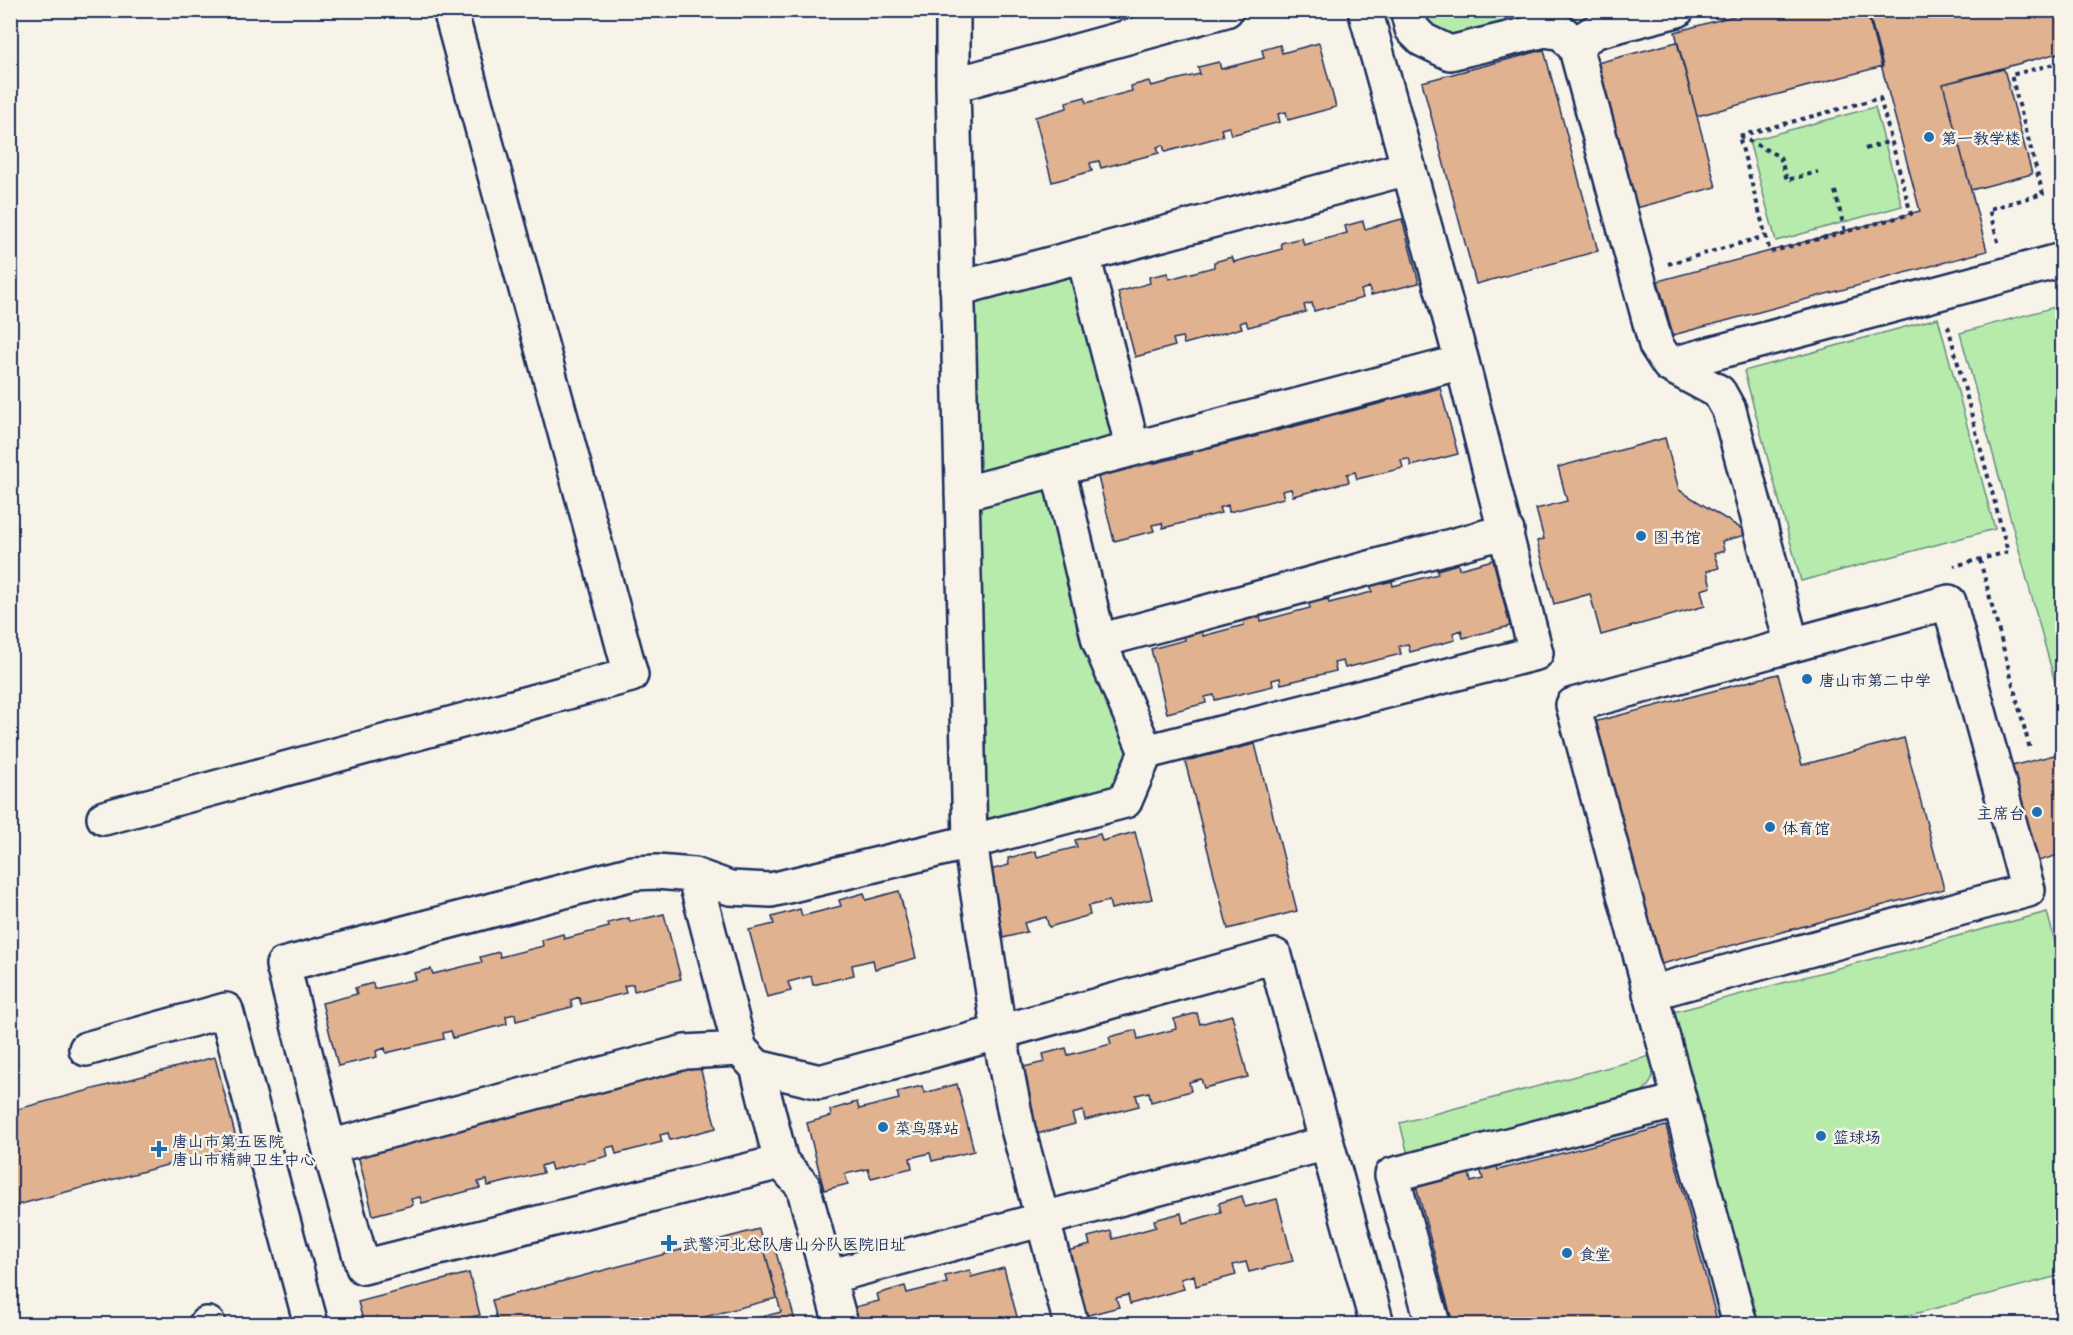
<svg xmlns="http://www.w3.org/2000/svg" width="2073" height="1335" viewBox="0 0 2073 1335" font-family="Mali,'LXGW WenKai TC',sans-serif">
	<rect width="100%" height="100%" fill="#f7f3e8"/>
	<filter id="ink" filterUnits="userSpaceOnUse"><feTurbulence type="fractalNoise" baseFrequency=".0167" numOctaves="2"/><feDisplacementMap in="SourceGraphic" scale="12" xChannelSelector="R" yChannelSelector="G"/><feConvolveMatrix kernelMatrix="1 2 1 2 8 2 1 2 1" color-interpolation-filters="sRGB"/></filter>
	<g filter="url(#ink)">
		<path fill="#b7ebac" stroke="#698d85" stroke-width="1.5" d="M1416,11H1591L1466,43L1425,32Z
			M1875,107L1902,206L1776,241L1749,141Z
			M1080,262L1125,444L975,483L969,292Z
			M2062,305V708L1960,333Z
			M1938,318L1995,529L1801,581L1744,371Z
			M1049,484L1131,749L1113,791L982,825L974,504Z
			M2047,912L2062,968V1275L1876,1324H1758L1674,1012Z
			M1654,1055C1654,1082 1653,1084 1632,1100L1409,1159L1400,1123Z"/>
		<path fill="#e0b290" stroke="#1b2f5e" stroke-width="1.5" d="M1010,10H1045L1012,19Z
			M1755,10H1868L1883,66L1697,116L1675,32Z
			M1873,10H2062V52L1943,84L1987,251L1673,335L1658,281L1920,211L1867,12Z
			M1677,42L1716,187L1636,208L1597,63Z
			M1319,43L1336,107L1288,120L1286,112L1278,114L1280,122L1231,135L1229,127L1221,129L1223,136L1165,152L1163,145L1157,147L1159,153L1101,168L1099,161L1090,163L1092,171L1052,182L1035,117L1067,108L1066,102L1085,97L1086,103L1132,91L1131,86L1149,81L1151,86L1200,74L1198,67L1219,62L1221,69L1264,58L1262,50L1280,45L1282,53Z
			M1544,50L1598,251L1476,284L1422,82Z
			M2004,69L2032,174L1971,190L1943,84Z
			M1402,219L1419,283L1371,295L1369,287L1361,290L1363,298L1314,311L1312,303L1304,305L1306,312L1248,327L1246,321L1240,323L1242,328L1184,344L1182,337L1173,339L1175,346L1135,357L1118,292L1150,283L1149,277L1168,273L1169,279L1214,267V262L1232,257L1234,262L1282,249L1281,243L1302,238L1304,245L1347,233L1345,226L1363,221L1365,229Z
			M1440,388L1458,454L1411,466L1409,459L1401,460L1403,468L1357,479L1355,472L1347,474L1349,482L1293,496L1291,489L1282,491L1284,498L1229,512L1228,505L1219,508L1221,513L1163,528L1162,523L1152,525L1154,531L1114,541L1098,477L1133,468L1131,462L1149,458L1151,464L1192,454L1191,448L1208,443L1209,448L1258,436L1257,431L1275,427L1276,431L1319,420L1318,414L1339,409L1340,414L1386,402L1385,398L1406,393L1407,397Z
			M1665,438L1679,490L1750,534L1722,541L1724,551L1714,554L1719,568L1707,571L1711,587L1701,590L1705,606L1601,635L1590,594L1554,604L1537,541L1544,539L1536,509L1567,501L1558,467Z
			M1493,560L1510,626L1463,638L1461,630L1453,633L1455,640L1410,652L1408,644L1399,646L1401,654L1345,668L1343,661L1334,663L1336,671L1281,684L1280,678L1272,680L1273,686L1215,700L1214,695L1205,697L1206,703L1167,713L1151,649L1185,640L1184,635L1202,631L1203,636L1244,625L1243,619L1260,615L1261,621L1310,608L1309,604L1328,599L1329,603L1372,592L1371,586L1392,581L1393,586L1438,574L1437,570L1458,564L1459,569Z
			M1778,674L1802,765L1904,738L1944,889L1650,967L1586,724Z
			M1255,744L1297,911L1228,929L1185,761Z
			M2062,753V854L2025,865L2000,769Z
			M1135,832L1152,899L1111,909L1109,901L1088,906L1090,915L1049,927L1046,917L1024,923L1027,932L1003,938L986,871L1009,865L1008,858L1036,851L1037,857L1077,847L1075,840L1100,834L1102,841Z
			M899,891L916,958L875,969L873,960L852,965L854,975L813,985L811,976L788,982L791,991L767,997L749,930L774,924L772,917L800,909L802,916L841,906L839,900L864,893L866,900Z
			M664,914L681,979L634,991L633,984L624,986L626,993L581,1004L579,997L571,1000L572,1007L516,1021L515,1014L506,1016L507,1024L453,1038L451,1031L443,1033L444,1039L386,1053L385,1048L376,1051L377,1057L338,1066L322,1003L357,994L355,988L373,983L374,989L416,979L414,973L431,969L433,974L482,962L480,957L499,952L500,957L543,946L542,940L563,934L564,939L609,927L608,923L629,918L630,922Z
			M1197,1013L1200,1024L1232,1015L1248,1077L1204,1088L1201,1079L1189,1082L1191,1091L1151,1102L1149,1092L1136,1095L1139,1106L1085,1120L1083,1111L1072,1114L1075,1124L1033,1135L1015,1069L1045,1062L1043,1054L1066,1048L1068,1055L1111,1044L1109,1037L1136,1030L1138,1039L1176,1029L1174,1019Z
			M215,1057L238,1146L10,1207V1111Z
			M699,1063L716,1128L670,1140L668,1133L660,1135L662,1142L616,1154L614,1146L606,1148L608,1156L552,1170L550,1163L541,1166L543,1173L488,1186L487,1180L478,1182L480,1188L422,1203L420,1197L411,1199L413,1205L373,1215L357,1151Z
			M957,1084L974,1151L932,1161L930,1153L910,1158L912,1168L871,1178L868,1169L845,1174L848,1184L824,1190L807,1123L831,1116L830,1110L857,1102L859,1109L899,1099L897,1092L922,1086L924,1093Z
			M1666,1126L1718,1324H1453L1414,1178L1467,1164L1471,1182L1483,1179L1479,1165L1495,1160L1498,1170Z
			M1242,1196L1245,1207L1277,1199L1293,1261L1249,1272L1246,1262L1233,1265L1236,1275L1196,1286L1194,1275L1181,1279L1184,1289L1130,1304L1128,1295L1116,1298L1119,1307L1077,1318L1060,1253L1090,1245L1088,1237L1111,1231L1113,1239L1156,1227L1154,1220L1181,1213L1183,1223L1221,1212L1219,1203Z
			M759,1229L777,1298L678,1324H498L492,1300Z
			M774,1245L796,1324H735L781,1312L764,1248Z
			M1004,1268L1019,1324H859L855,1307L879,1301L877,1294L905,1286L907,1293L947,1283L945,1276L970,1270L971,1277Z
			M469,1273L480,1315L445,1324H364L358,1302Z"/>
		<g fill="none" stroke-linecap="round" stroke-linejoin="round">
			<defs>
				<path id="minor" d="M953,10V85L970,842L999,1032L1018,1129L1071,1324
					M1407,10L1412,29L1423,40L1450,53L1545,30L1563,33L1576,49L1656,345L1669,365L1719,392L1729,410L1792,645
					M1576,49L1585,38L1596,31L1677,10
					M953,85L1226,10
					M1083,255L1133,449
					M957,289L1408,168
					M1669,365L2062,260
					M962,494L1462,362
					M1099,641L1507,531
					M1146,752L1536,653L1462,362L1365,10
					M104,818L631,675L450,10
					M694,875L740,1049L757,1067L781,1162
					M1650,993L2028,890L1949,602L1573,705L1740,1324
					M86,1049L226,1010L311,1324
					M757,1067L820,1082L1275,956L1377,1324
					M329,1147L685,1052L740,1049
					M828,1277L1327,1143
					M206,1324H208
					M841,1324L803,1186L781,1162L363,1267L329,1147L283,965L633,873L656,872L694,875L730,888L771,890L970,842L1125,801L1146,752L1099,641L1058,469
					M1433,1324L1392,1175L1678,1101"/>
			</defs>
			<use href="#minor" stroke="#1b2f5e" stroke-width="38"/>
			<path stroke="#1b2f5e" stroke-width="4" stroke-dasharray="4.5 4.5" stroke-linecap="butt" d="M1711,13L1722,10
				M1880,98L1911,214L1770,252L1739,136Z
				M1740,136L1780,157L1787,180L1818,172
				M1865,149L1891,141
				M1835,191L1845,232
				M1998,242L1989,209L2043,194L2011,75L2062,62
				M1668,264L1766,236
				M1948,326L2008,552L1954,566
				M1980,560L2030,749"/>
			<use href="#minor" stroke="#f7f3e8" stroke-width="33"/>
		</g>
	</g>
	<g fill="#1f6fb2" stroke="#f7f3e8" stroke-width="2">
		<circle cx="1929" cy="137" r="6"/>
		<circle cx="1641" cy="536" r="6"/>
		<circle cx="1807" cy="679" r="6"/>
		<circle cx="2037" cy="812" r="6"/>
		<circle cx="1770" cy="827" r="6"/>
		<circle cx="883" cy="1127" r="6"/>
		<circle cx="1821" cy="1136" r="6"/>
		<path d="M156 1140h6v6h6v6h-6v6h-6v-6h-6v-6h6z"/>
		<path d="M666 1234h6v6h6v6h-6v6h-6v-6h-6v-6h6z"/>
		<circle cx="1567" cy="1253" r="6"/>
	</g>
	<g text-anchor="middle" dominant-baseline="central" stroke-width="5" stroke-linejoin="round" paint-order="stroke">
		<g font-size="16" fill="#1b2f5e" stroke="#f7f3e8" text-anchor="start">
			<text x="1941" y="137">第一教学楼</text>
			<text x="1653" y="536">图书馆</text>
			<text x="1819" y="679">唐山市第二中学</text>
			<text x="2025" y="812" text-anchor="end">主席台</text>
			<text x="1782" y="827">体育馆</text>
			<text x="895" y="1127">菜鸟驿站</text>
			<text x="1833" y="1136">篮球场</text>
			<text x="172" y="1140">唐山市第五医院<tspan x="172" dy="18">唐山市精神卫生中心</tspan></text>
			<text x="682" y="1243">武警河北总队唐山分队医院旧址</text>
			<text x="1579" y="1253">食堂</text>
		</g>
	</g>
	<rect width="2073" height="1335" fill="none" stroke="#f7f3e8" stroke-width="36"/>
	<rect x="18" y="18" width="2037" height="1299" fill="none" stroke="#1b2f5e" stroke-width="2" filter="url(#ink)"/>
</svg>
